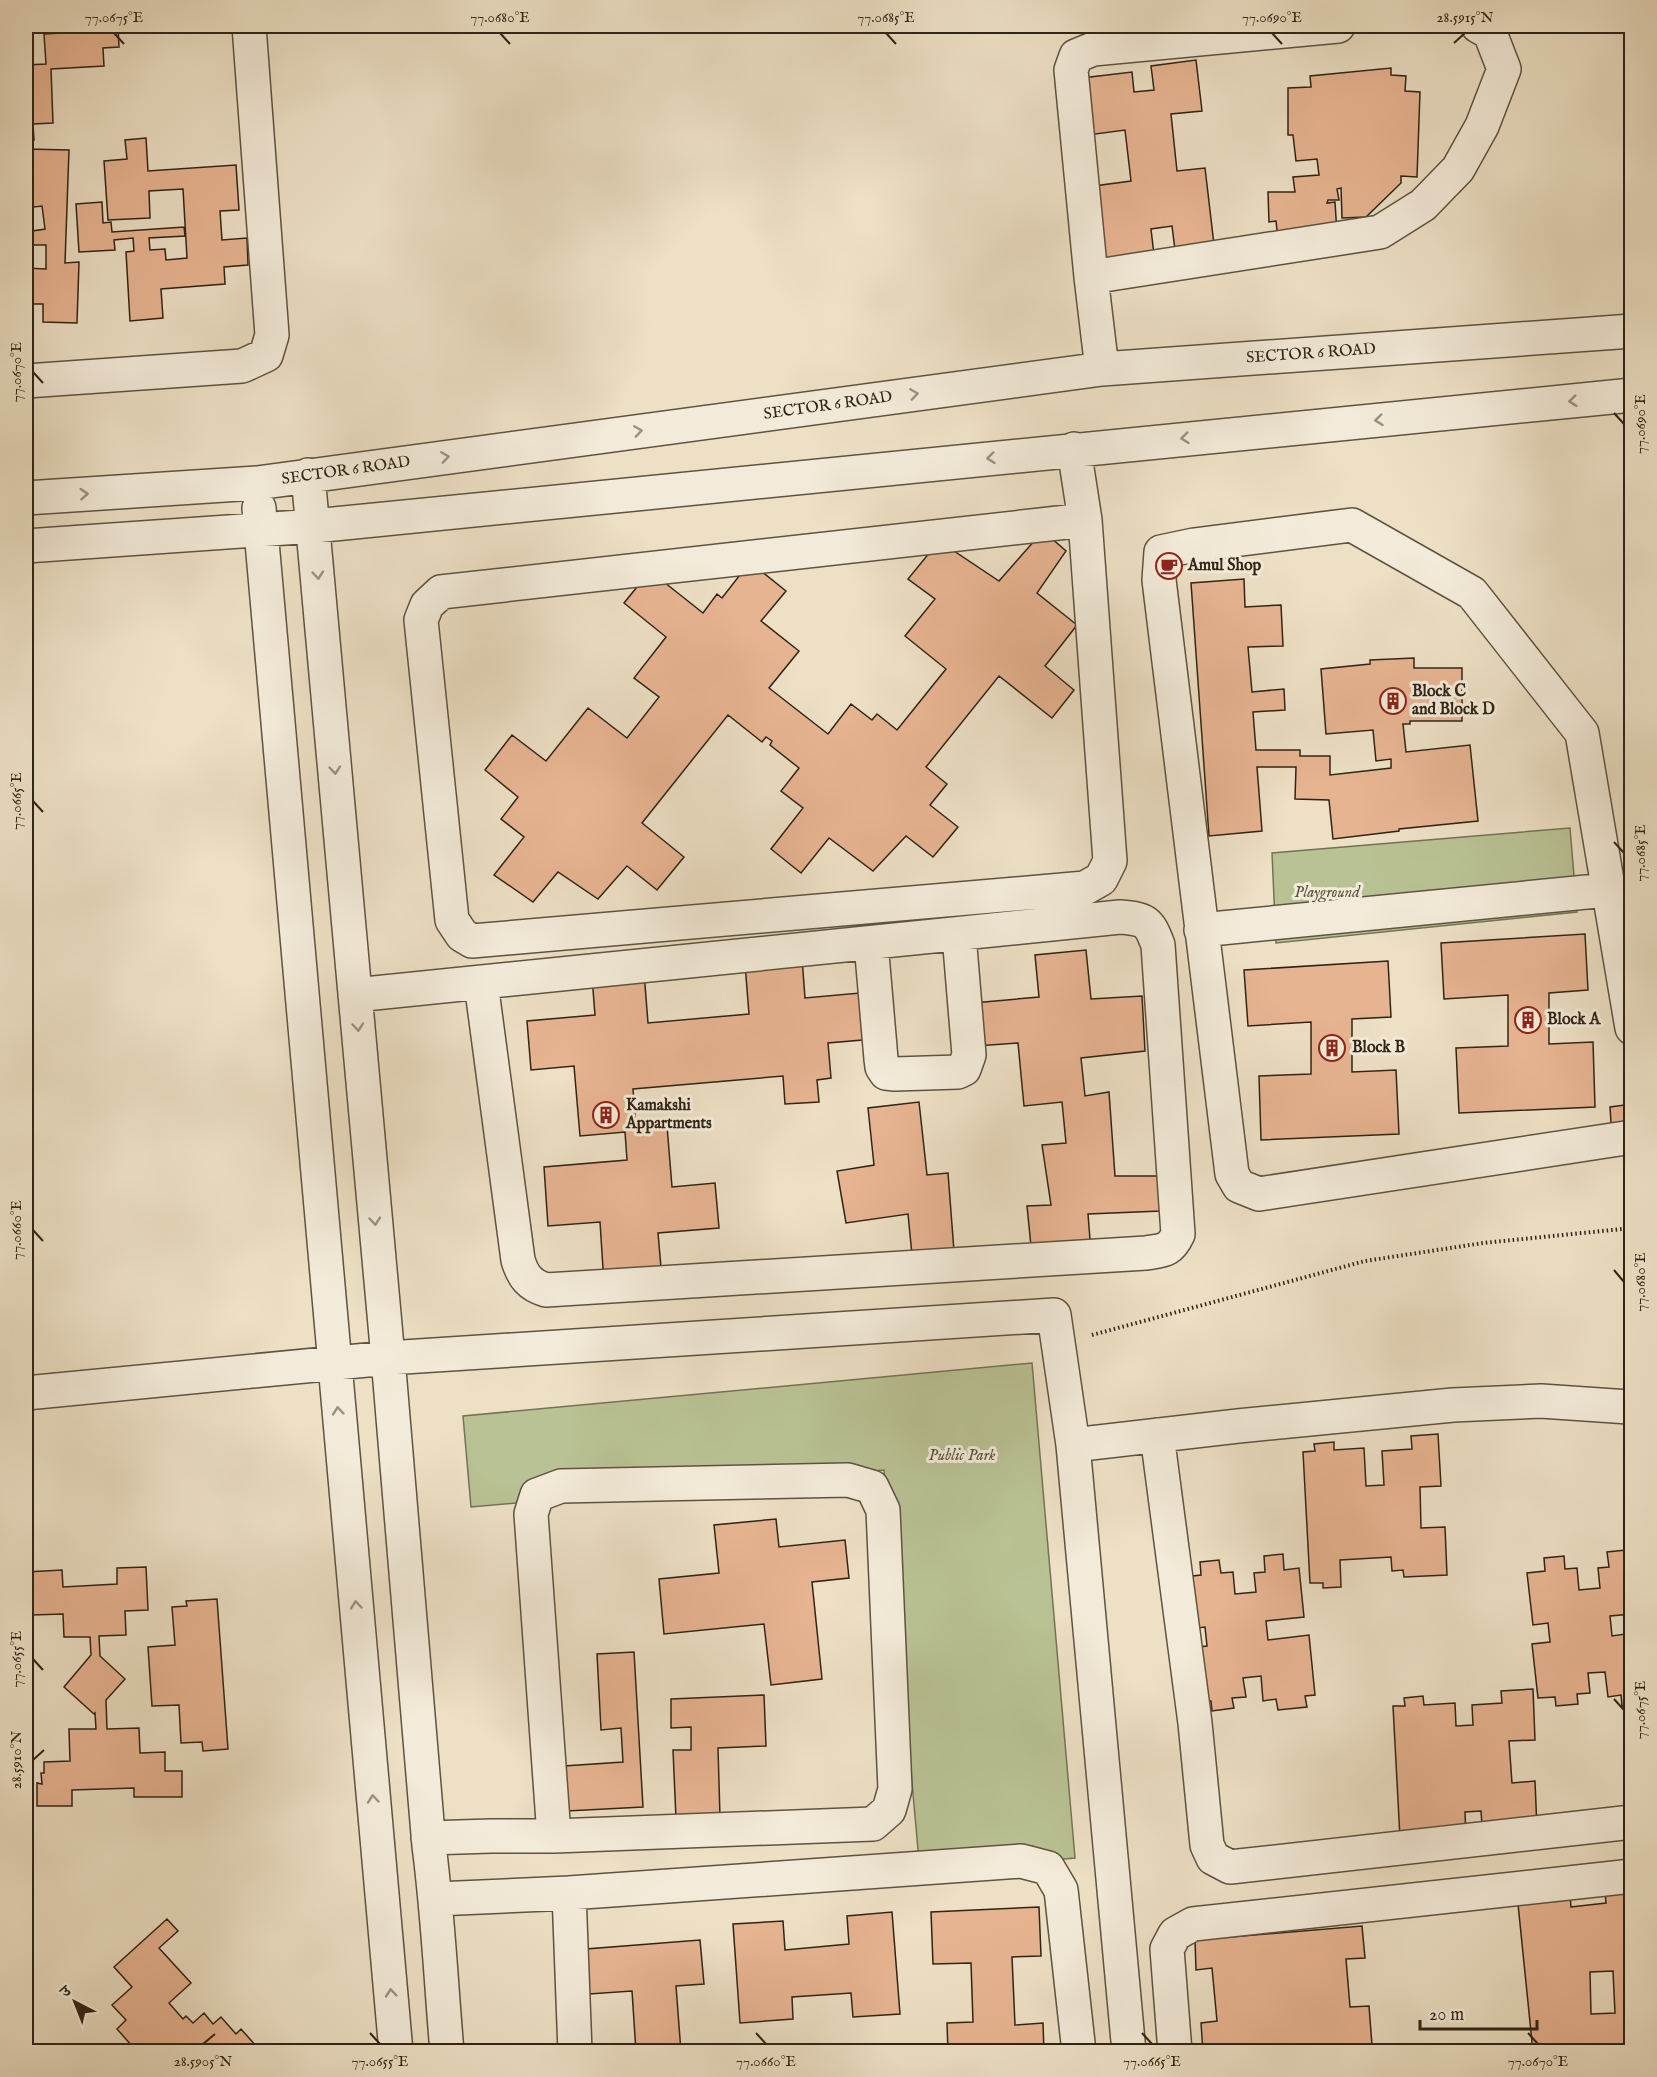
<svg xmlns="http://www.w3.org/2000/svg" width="1657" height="2077" viewBox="0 0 1657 2077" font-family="'IM FELL English','Noto Serif Devanagari',serif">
	<rect width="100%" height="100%" fill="#ede0c5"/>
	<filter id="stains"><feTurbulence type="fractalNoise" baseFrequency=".00333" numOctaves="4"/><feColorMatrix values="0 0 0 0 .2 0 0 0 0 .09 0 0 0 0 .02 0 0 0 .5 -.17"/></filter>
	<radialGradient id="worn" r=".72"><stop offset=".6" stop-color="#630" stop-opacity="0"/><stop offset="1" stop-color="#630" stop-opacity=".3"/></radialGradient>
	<path fill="#b9c294" stroke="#747354" stroke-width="1.5" d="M1570,828L1577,912L1276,943L1272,853Z
		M1032,1363L1075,1858L920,1872L884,1470L471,1507L463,1416Z"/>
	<path fill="#e7b491" stroke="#2f2415" stroke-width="1.5" fill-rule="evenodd" d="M60,26H118L119,47L103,48L104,66L51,69L53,123L33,124L34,140H26V65L46,64L44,34L61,33Z
		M1196,60L1202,111L1171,114L1177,171L1205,168L1215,253L1176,258L1172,226L1151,229L1154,255L1102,262L1094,186L1131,181L1125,130L1088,135L1082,78L1132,72L1134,92L1154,90L1151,66Z
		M1391,68V75L1406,76L1405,91L1420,92L1417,177L1401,176V183L1366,217L1342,218L1341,188L1337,189L1339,200H1328L1327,203L1335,202L1337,233L1278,239L1276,221L1269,222L1268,192H1295L1293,177L1319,175L1317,159L1296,161L1293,135H1288V88L1311,87L1310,76Z
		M146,138L148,171L236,165L239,210L220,211L222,240L247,238L248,265L224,267L225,284L161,289L163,318L130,321L126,252L134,251L133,238L114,240L115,250L79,252L76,204L102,202L103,223L111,222L112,232L184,227L185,236L149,238L150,250L165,249L166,260L187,258L183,189L149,191L150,218L108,220L104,161L127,159L125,140Z
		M26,149L69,150L65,263L79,262L77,323L43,322V304H26V268L46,269V245H26V232L45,229L42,206L26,208Z
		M1043,531L1066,551L1037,593L1077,625L1045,666L1074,690L1052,718L999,676L926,767L947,784L930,805L958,827L933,857L906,836L873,871L829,838L801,873L771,849L803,808L781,791L799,768L770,745L772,741L766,737L762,742L728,715L642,823L684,857L657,890L627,866L598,899L558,872L533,902L494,875L524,837L501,819L518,797L485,770L512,735L546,761L588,708L627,738L659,697L634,678L666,637L624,603L650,571L703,613L717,594L722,598L750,562L786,591L761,621L799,651L769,688L828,734L851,704L872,720L877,714L897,730L946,669L905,636L935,599L908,579L939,541L999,581Z
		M1244,579L1245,607L1281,605L1283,646L1248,647L1252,692L1284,689L1285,710L1253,712L1256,750H1300V756H1330V775L1391,768V759L1376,761L1373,730L1326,734L1321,669L1370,664V660L1414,658V668H1462V721H1410V724H1403L1406,752L1470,745L1478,821L1399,829V831L1333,839L1329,800L1295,799L1296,767H1257L1262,831L1209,836L1191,583Z
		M1585,934L1588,990L1549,993V1044L1593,1042L1595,1107L1459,1113L1456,1048L1508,1046V995L1444,999L1441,943Z
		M1086,950L1091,999L1142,996L1145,1051L1081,1058L1085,1096L1109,1092L1115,1176H1161V1211L1088,1214L1091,1252L1032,1256L1027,1206L1051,1205L1042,1145L1066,1143L1062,1102L1024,1106L1018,1043L976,1046L973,1003L1039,997L1035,955Z
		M802,958L805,998L871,992L874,1039L828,1043L831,1078L817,1080L819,1102L785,1104L783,1076L633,1089L636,1129L667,1126L672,1187L715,1183L719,1228L658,1233L662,1279L604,1284L600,1222L548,1226L544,1167L627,1160L625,1132L580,1136L574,1066L531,1070L527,1021L595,1015L592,977L644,972L648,1023L749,1014L745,964Z
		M1388,961L1391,1017L1352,1019V1072L1396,1070L1399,1134L1261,1140L1259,1076L1311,1074V1022L1248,1026L1244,970Z
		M919,1102L927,1175L948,1173L954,1251L912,1255L908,1214L846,1223L837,1171L874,1165L868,1108Z
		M1632,1104V1135L1612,1138L1610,1107Z
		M1438,1434L1441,1486L1420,1487L1421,1528L1445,1527L1447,1575L1404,1577L1403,1570L1392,1571L1391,1557L1340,1560L1341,1587L1323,1588V1583H1310L1303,1452L1315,1451L1314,1444L1334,1442V1450L1364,1448L1366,1486L1384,1485L1382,1451L1412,1449L1411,1436Z
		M776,1519L779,1547L845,1540L849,1578L812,1582L822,1679L771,1685L764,1624L664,1634L659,1579L719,1573L714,1525Z
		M1626,1550L1628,1565H1632V1614L1610,1616L1612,1636L1632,1633V1704L1622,1706L1621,1695L1608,1697L1605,1672L1588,1673L1590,1693L1577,1694L1578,1704L1556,1706L1555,1697L1538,1698L1532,1644L1550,1642L1548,1623L1533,1625L1527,1573L1545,1571L1544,1558L1564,1556L1565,1569L1577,1568L1579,1590L1600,1588L1598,1568L1609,1567L1607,1552Z
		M1283,1554L1284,1570L1299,1568L1304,1617L1266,1621L1268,1640L1309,1635L1315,1695L1305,1696L1307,1707L1278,1710L1276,1699L1263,1701L1261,1676L1243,1678L1246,1697L1232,1698L1234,1708L1212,1711L1211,1701L1194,1703L1188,1648L1207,1646L1205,1627L1189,1629L1184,1577L1201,1575L1200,1562L1219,1560L1221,1573L1233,1572L1235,1594L1256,1592L1254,1573L1265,1572L1264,1556Z
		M146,1567L148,1610L125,1611L126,1635L99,1636L100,1656L125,1679L106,1700L107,1729L139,1728L140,1753L165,1752V1771H182V1797H134V1788L72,1790V1806H37V1783L42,1784L41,1773H44V1762L70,1761L69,1729H96L95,1713L94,1714L64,1687L91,1655L90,1637H64L63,1614L32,1615L31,1598H26V1572L62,1570L63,1587L117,1584V1568Z
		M217,1599L228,1749L203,1751L202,1742L181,1743L179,1705L152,1706L148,1647L175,1645L172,1607L187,1606L186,1601Z
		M634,1652L643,1807L567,1811L564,1766L623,1762L621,1728L601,1730L597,1654Z
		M1533,1689L1535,1740L1509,1741L1512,1783L1535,1781L1537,1829L1482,1825L1481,1811L1465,1812L1466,1837L1400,1838L1393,1706H1405L1404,1698L1423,1696L1424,1705L1455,1703L1456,1726L1473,1725L1472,1705L1502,1703L1501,1691Z
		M764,1695L766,1746L718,1748L720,1817L676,1819L673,1750H691V1727L671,1728V1699Z
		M1632,1882V2052H1533L1517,1894L1570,1896L1571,1907L1606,1903L1605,1892ZM1613,1971L1615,2013L1591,2014L1590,1972Z
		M1039,1907L1041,1956L1012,1957L1015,2025L1043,2023L1044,2052H948L947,2023L973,2022L971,1963L933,1964L931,1912Z
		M892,1912L900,2014L853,2017L851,1993L792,1997L793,2019L740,2023L733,1924L783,1921L785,1950L849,1944L847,1916Z
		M167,1919L178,1931L159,1948L191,1983L169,2003L183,2019L186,2016L193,2023L204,2013L213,2024L221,2017L236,2034L241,2029L258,2048L254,2052H126L132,2046L117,2029L126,2020L112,2005L132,1987L114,1967Z
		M1362,1926L1365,1958L1346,1959L1350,2007L1369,2006L1372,2045L1297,2052H1203L1201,2023L1217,2021L1212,1968L1196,1970L1195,1940Z
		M700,1940L704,1984L676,1986L681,2052H636L632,1991L589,1994L586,1949Z"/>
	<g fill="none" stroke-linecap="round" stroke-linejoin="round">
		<defs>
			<path id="minor" d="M1091,277L1380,232L1423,205L1458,169L1482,126L1504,69L1490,33L1478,26
				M1102,369L1091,277L1071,70L1076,56L1093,49L1338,26
				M26,381L242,366L266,355L272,335L249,26
				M1074,449L1085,520
				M308,475L388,1358L429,1846C438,1914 441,1983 447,2052
				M26,498L257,483L1102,369L1632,331
				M259,508L396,2052
				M1085,520L1110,861L1101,879L1085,888L472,941L462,935L452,920L421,620L427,605L441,592Z
				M26,546L314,526L1632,395
				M1201,930L1607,890
				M871,943L881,1059L882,1067L886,1073L895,1074L958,1072L964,1069L969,1055L959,935
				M355,995L1120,917C1146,919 1149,921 1158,945L1178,1234C1170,1251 1164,1250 1146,1253L546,1290C530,1285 523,1277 518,1260L481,983
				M1632,1028L1582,733L1472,593L1352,525L1194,545L1161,552L1159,580L1232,1174L1239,1186L1259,1194L1632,1137
				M26,1393L388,1358L1054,1315L1073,1445L1129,2052
				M1157,1435L1195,1723L1207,1845L1213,1858L1230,1867L1632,1822
				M1073,1445L1238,1426L1453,1405L1541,1401L1629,1407L1632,1409
				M428,1838L491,1836H554L873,1824L889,1810L895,1789L883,1510L872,1487L848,1480L561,1486L537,1495L531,1514L554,1836
				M569,1893L575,2052
				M436,1899L569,1893L1021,1861L1048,1868L1061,1890L1079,2052
				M1175,2052L1167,1949L1175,1934L1193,1924L1632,1876"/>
		</defs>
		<use href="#minor" stroke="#5e5341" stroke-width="36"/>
		<path stroke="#2f2415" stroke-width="4" stroke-dasharray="1.5 3" stroke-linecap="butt" d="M1092,1335L1365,1261L1483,1243L1632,1228"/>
		<use href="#minor" stroke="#f3ebd9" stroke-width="33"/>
	</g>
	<defs><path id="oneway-chevron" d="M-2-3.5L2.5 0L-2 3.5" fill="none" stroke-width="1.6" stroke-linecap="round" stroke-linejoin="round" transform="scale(1.5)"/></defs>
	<g stroke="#9b9181">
		<use href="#oneway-chevron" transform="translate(914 394) rotate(-8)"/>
		<use href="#oneway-chevron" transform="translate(1573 401) rotate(174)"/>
		<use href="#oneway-chevron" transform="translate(1379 420) rotate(174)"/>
		<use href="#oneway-chevron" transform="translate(638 431) rotate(-8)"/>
		<use href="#oneway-chevron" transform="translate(1185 438) rotate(174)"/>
		<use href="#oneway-chevron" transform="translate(445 457) rotate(-8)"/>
		<use href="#oneway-chevron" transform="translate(991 458) rotate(174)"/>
		<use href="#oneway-chevron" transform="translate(84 494) rotate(-4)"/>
		<use href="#oneway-chevron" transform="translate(318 575) rotate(85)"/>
		<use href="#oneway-chevron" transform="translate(335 770) rotate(85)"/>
		<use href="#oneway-chevron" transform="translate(358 1027) rotate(85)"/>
		<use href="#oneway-chevron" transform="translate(375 1221) rotate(85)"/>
		<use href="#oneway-chevron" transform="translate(338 1411) rotate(-95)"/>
		<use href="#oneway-chevron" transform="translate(356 1605) rotate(-95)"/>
		<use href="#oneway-chevron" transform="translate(373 1799) rotate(-95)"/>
		<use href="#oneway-chevron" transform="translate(391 1993) rotate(-95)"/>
	</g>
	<path fill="none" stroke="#2f2415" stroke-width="2" d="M114,33L124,44M500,33L510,44M886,33L896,44M1272,33L1282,44M1454,43L1465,33M33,372L43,383M1614,413L1624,424M33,801L43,812M1614,842L1624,853M33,1230L43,1241M1614,1270L1624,1282M33,1659L43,1670M1614,1699L1624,1710M33,1760L44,1750M370,2033L380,2044M756,2033L766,2044M1142,2033L1152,2044M1528,2033L1538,2044M203,2044L215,2034"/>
	<defs>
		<symbol id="cafe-ring" viewBox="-11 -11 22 22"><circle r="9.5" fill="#f3ebd9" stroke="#8f2418" stroke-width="1.5"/><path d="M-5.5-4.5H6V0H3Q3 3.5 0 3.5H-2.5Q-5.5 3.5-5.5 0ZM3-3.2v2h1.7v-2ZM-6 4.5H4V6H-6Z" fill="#8f2418"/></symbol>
		<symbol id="building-ring" viewBox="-11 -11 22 22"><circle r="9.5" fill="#f3ebd9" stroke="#8f2418" stroke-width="1.5"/><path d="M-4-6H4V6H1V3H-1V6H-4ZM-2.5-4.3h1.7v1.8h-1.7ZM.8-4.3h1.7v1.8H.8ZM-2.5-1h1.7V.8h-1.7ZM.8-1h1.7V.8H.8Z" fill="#8f2418"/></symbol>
	</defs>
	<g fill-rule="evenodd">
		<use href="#cafe-ring" x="1154" y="551" width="30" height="30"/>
		<use href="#building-ring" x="1378" y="686" width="30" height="30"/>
		<use href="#building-ring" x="1513" y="1005" width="30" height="30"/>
		<use href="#building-ring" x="1317" y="1033" width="30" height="30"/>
		<use href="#building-ring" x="591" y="1100" width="30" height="30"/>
	</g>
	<g text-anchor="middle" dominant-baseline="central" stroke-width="6" stroke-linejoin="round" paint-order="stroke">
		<g font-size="16" fill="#2f2415" stroke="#f3ebd9">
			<text transform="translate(1311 354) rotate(-4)">SECTOR 6 ROAD</text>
			<text transform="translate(828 406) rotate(-8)">SECTOR 6 ROAD</text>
			<text transform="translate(346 471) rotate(-8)">SECTOR 6 ROAD</text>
		</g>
		<g font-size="16" font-weight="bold" fill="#2f2415" stroke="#f3ebd9" text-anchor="start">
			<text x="1188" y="566">Amul Shop</text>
			<text x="1412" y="692">Block C<tspan x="1412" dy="18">and Block D</tspan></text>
			<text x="1547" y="1020">Block A</text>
			<text x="1352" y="1048">Block B</text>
			<text x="626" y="1106">Kamakshi<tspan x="626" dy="18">Appartments</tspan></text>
		</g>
		<g font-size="16" font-style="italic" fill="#58533b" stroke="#f3ebd9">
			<text x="1327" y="893">Playground</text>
			<text x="962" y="1456">Public Park</text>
		</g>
	</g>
	<rect width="1657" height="2077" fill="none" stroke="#ede0c5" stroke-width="66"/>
	<g transform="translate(75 2002) rotate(318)" stroke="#f3ebd9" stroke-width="4.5" paint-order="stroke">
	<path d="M0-4.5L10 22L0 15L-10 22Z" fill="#2f2415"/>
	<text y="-9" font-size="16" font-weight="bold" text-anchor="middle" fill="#2f2415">उ</text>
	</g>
	<path d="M1420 2020v9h117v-9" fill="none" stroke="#2f2415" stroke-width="3"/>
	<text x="1429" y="2020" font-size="18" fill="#2f2415" stroke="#f3ebd9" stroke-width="4.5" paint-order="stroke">20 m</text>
	<rect x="33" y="33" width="1591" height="2011" fill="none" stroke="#2f2415" stroke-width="2"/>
	<g font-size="15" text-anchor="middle" fill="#2f2415">
		<text x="114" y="22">77.0675°E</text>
		<text x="500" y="22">77.0680°E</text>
		<text x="886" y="22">77.0685°E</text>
		<text x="1272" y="22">77.0690°E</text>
		<text x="1465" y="22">28.5915°N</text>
		<text transform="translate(16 372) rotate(-90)" y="5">77.0670°E</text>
		<text transform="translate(1640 424) rotate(-90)" y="5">77.0690°E</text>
		<text transform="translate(16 801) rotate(-90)" y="5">77.0665°E</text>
		<text transform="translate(1640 853) rotate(-90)" y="5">77.0685°E</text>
		<text transform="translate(16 1230) rotate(-90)" y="5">77.0660°E</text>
		<text transform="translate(1640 1282) rotate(-90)" y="5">77.0680°E</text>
		<text transform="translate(16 1659) rotate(-90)" y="5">77.0655°E</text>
		<text transform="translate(1640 1710) rotate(-90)" y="5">77.0675°E</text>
		<text transform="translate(16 1760) rotate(-90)" y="5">28.5910°N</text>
		<text x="203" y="2066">28.5905°N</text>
		<text x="380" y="2066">77.0655°E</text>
		<text x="766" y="2066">77.0660°E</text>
		<text x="1152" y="2066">77.0665°E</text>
		<text x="1538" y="2066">77.0670°E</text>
	</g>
	<rect width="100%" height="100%" filter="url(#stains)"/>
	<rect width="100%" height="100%" fill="url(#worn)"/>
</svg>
